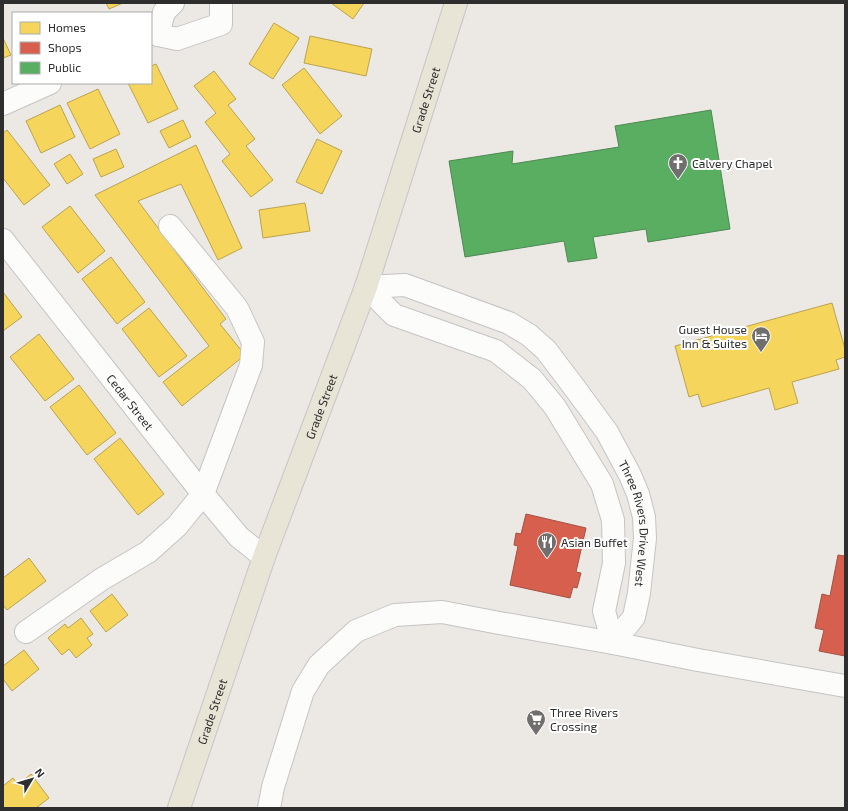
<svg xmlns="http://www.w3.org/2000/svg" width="848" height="811" viewBox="0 0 848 811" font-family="'Exo 2',sans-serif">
	<rect width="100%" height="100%" fill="#ece8e4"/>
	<path fill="#f6d55c" stroke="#baa34e" d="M106,3H123L109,9Z
		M331,3H364L353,19Z
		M274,23L299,38L273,79L249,64Z
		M310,36L372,49L366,76L304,63Z
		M3,38L11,55L3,58Z
		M156,64L178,109L148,123L128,83H151V66Z
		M304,68L342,116L320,134L282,85Z
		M214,71L236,99L228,105L255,139L246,146L273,180L251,197L222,161L230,154L205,122L216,113L194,86Z
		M98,89L120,134L90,149L67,103Z
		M60,105L75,137L41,153L26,121Z
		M183,120L191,137L169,148L160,131Z
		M7,130L50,185L24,205L3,178V133Z
		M317,139L342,151L322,194L296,182Z
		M196,145L242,248L218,260L181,184L138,201L226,319L220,324L245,355L182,406L163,382L209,346L95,195Z
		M116,149L124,167L101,177L93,159Z
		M70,154L83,174L67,184L54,164Z
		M305,203L310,231L263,238L259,210Z
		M70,206L105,251L78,273L42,227Z
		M111,257L145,302L117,324L82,279Z
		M3,292L22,317L3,331Z
		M832,303L845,349V357L836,360L839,369L792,382L798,403L775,410L769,388L702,407L698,394L689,397L675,346Z
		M149,308L187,356L159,377L122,329Z
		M39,334L74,379L45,401L10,357Z
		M79,385L116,433L87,455L50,407Z
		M120,438L164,494L138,515L94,459Z
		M29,558L46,581L7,610L3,605V591L4,590L3,589V578Z
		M112,594L128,615L106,632L90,611Z
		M81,618L93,634L87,638L92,645L76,658L69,649L62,655L48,638L65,624L68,628Z
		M24,650L39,669L12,691L3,679V666Z
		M31,774L49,798L36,808H3V786L13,778L18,785Z"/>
	<path fill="#d6604d" stroke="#a45144" d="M526,514L586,528L576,572L581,573L577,588L573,587L570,598L510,585L518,546L514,545L516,533L521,534Z
		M838,555L845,556V656L819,651L824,630L815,628L822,594L830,596Z"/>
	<path fill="#5aae61" stroke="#4d8852" d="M711,110L730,229L648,242L646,229L593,237L597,258L568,262L564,241L465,257L449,161L513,151L512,164L619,147L615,126Z"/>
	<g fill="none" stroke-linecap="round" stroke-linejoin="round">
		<defs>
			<g id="minor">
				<path d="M158,35L177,39L221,24V3"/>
				<path d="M158,35L164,12L173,3"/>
				<path d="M3,104L50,83"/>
				<path id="s1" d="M3,240L203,494L239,537L264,557"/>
				<path id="s2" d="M366,287L405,285L509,323L529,335L546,350L577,391L607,432L630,475L638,494L644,517L645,538L639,593L634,617L613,643"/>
				<path d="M366,287L394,315L496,351L532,379L555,407L602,484L613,520L614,563L604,611L613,643"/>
				<path d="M26,632L102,579L148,552L177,526L203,494L251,365L253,342L237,308L170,226"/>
				<path d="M269,808L273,787L303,691L319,665L356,631L395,615L442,612L494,622L613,643L698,660L845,686"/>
			</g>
			<g id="major">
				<path id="s3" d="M179,808L264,557L366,287L456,3"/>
			</g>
		</defs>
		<use href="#minor" stroke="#c5c4c5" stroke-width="24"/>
		<use href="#major" stroke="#c6c5c4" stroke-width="24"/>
		<use href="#minor" stroke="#fcfcfb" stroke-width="22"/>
		<use href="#major" stroke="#e8e4d6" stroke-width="22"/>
	</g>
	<defs>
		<symbol id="church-pin" viewBox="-11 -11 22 30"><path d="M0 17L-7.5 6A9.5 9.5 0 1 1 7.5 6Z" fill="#706f6e" stroke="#fff"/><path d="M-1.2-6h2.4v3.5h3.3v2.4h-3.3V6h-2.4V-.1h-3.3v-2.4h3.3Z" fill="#fff"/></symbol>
		<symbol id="hotel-pin" viewBox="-11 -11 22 30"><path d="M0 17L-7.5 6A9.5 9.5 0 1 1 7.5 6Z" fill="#706f6e" stroke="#fff"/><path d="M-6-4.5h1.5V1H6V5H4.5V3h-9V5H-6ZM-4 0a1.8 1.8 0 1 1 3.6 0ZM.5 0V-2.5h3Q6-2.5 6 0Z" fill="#fff"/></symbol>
		<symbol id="restaurant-pin" viewBox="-11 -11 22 30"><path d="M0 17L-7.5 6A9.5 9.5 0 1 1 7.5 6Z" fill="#706f6e" stroke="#fff"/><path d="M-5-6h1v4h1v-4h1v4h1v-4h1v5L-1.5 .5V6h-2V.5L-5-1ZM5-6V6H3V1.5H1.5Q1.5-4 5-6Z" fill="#fff"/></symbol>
		<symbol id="supermarket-pin" viewBox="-11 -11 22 30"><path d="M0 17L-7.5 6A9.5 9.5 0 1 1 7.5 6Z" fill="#706f6e" stroke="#fff"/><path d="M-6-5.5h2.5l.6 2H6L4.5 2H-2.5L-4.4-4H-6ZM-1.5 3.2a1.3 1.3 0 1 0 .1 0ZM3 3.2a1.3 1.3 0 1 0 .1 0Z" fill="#fff"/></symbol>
	</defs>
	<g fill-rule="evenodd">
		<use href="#church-pin" x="667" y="152" width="22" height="30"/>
		<use href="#hotel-pin" x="750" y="325" width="22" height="30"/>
		<use href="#restaurant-pin" x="536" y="531" width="22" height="30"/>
		<use href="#supermarket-pin" x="525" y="708" width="22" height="30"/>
	</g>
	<g text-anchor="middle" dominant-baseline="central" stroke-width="4" stroke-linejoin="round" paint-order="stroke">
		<g font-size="12" fill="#2e2e2e" stroke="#fff">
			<text stroke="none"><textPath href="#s3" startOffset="750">Grade Street</textPath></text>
			<text stroke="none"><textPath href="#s1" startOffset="206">Cedar Street</textPath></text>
			<text stroke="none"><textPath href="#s3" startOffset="426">Grade Street</textPath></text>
			<text stroke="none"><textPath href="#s2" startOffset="396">Three Rivers Drive West</textPath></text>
			<text stroke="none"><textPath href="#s3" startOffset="102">Grade Street</textPath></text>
		</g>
		<g font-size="12" fill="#2e2e2e" stroke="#fff" text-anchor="start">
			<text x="692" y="163">Calvery Chapel</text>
			<text x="747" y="329" text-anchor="end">Guest House<tspan x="747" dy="14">Inn &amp; Suites</tspan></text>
			<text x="561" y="542">Asian Buffet</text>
			<text x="550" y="712">Three Rivers<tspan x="550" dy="14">Crossing</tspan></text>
		</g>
	</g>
	<rect width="848" height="811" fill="none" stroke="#2e2e2e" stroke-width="8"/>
	<rect x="12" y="12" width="140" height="72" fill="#ffffff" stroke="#ababab"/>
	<rect x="20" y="22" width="20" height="12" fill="#f6d55c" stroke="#ababab"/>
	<text x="48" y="32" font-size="12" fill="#2e2e2e">Homes</text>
	<rect x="20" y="42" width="20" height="12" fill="#d6604d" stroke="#ababab"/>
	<text x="48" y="52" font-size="12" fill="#2e2e2e">Shops</text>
	<rect x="20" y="62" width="20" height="12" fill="#5aae61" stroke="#ababab"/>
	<text x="48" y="72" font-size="12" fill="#2e2e2e">Public</text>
	<g transform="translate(32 779) rotate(52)" stroke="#ffffff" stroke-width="3" paint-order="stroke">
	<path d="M0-3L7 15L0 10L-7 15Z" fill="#2e2e2e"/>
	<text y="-6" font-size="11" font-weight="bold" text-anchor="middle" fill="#2e2e2e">N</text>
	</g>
</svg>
